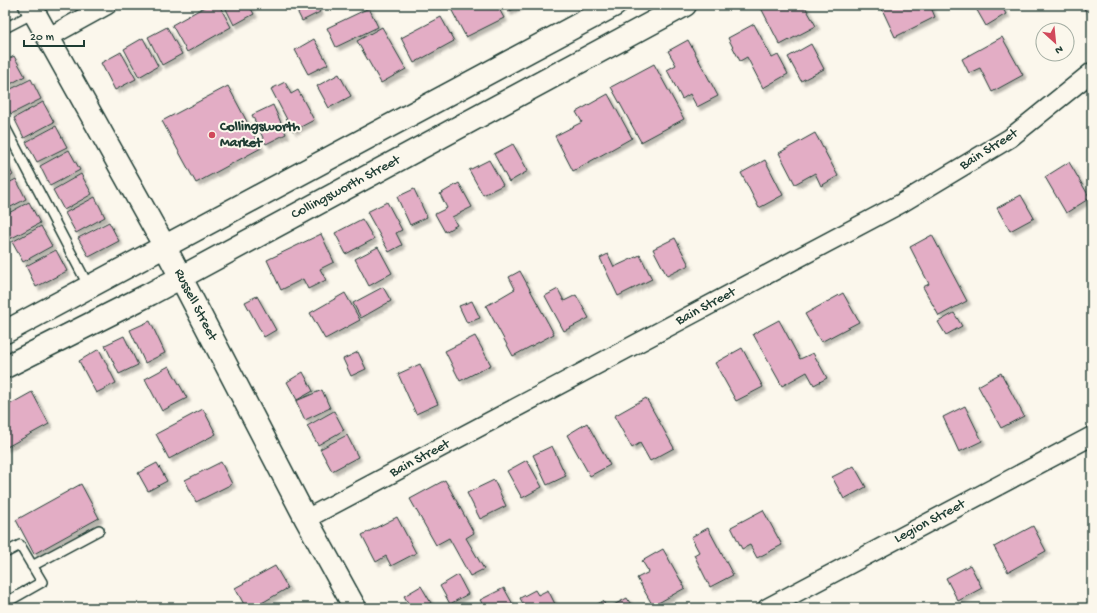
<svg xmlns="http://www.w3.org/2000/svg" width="1097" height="613" viewBox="0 0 1097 613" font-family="'Gochi Hand',sans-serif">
	<defs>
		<filter id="shadow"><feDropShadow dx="3.5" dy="3.5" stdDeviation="1" flood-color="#0004"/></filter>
	</defs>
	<rect width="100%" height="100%" fill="#fbf7ec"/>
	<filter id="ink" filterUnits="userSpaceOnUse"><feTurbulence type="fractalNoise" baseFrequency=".025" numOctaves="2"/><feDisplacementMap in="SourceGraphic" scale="8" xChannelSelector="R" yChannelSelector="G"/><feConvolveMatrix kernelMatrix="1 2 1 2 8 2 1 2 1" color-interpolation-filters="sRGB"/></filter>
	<g filter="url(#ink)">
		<path fill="#e3adc5" stroke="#1f3d34" filter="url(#shadow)" d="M208,5H219L231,27L187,52L172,25Z
			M224,5H249L254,14L234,25Z
			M294,5H316L320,12L302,21Z
			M458,5H497L504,18L466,37L451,9Z
			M505,5H521L508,12Z
			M767,5H804L816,26L780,45L761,8Z
			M880,5H930L935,17L895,37Z
			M974,5H1001L1006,14L986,26Z
			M1082,5H1092V8L1086,12Z
			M369,8L378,27L336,47L327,28Z
			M441,17L454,41L414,63L401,38Z
			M754,24L772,58L778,55L788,74L763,88L747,57L740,61L728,38Z
			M167,27L182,54L162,65L148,37Z
			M382,27L406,69L381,83L357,41Z
			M1002,37L1023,75L992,92L980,68L969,73L962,59Z
			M143,38L158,66L139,77L124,49Z
			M314,39L328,64L308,74L295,50Z
			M688,40L718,96L697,107L690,94L682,99L667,70L676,65L668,51Z
			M811,44L824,69L801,81L788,57Z
			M121,52L136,79L115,90L101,63Z
			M14,56L25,76L5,87V61Z
			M654,64L684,119L641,142L611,87Z
			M339,74L351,96L329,108L317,86Z
			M31,79L41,99L11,114L5,102V92Z
			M285,82L291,94L298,90L314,120L293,131L271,89Z
			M228,86L261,148L196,183L162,121Z
			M608,94L632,138L573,171L555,136L582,122L576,112Z
			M43,102L54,122L24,138L14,118Z
			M273,105L286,134L266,144L252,115Z
			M56,126L67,147L37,162L26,142Z
			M815,133L838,176L821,186L815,173L795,184L779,153Z
			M513,144L528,171L509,182L494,154Z
			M69,150L80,170L50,186L40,166Z
			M5,160L13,175L5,180Z
			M489,160L503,185L483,195L469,170Z
			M765,160L783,195L759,208L741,173Z
			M1069,162L1090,198L1066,213L1045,177Z
			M81,174L92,194L64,210L53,190Z
			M16,179L26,199L5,210V185Z
			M459,183L472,207L452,217L457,225L445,232L435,214L447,208L440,194Z
			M414,189L427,217L410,225L397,197Z
			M1021,195L1034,218L1010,231L997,208Z
			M95,197L105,217L76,233L65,213Z
			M29,202L40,223L10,239L5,228V215Z
			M387,202L402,230L396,233L402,245L389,252L367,212Z
			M362,219L374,239L346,254L335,233Z
			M109,222L119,241L89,257L78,238Z
			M41,226L52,246L23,262L12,242Z
			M321,234L334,262L320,269L326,280L308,289L303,279L281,290L267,260Z
			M932,235L967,301L939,316L923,287L929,284L910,247Z
			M675,238L689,265L667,276L653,249Z
			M378,247L392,273L369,286L355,259Z
			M56,250L67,271L36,287L26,266Z
			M608,254L614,267L640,255L652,279L618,296L600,258Z
			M520,271L554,334L513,356L486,306L515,289L509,277Z
			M383,287L391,301L361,318L353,303Z
			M558,289L564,301L576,295L589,318L564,331L545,296Z
			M345,293L360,320L325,339L310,313Z
			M843,293L859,322L821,342L805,314Z
			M257,296L276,330L264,337L245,302Z
			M472,301L480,318L467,323L459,306Z
			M954,313L962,326L946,335L938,322Z
			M779,320L800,359L813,353L827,378L814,385L807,372L782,386L753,334Z
			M150,321L165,353L145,363L130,330Z
			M124,336L138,365L119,374L105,345Z
			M475,336L491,365L460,381L445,351Z
			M742,348L763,387L736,401L715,363Z
			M99,349L116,383L96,393L79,361Z
			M358,352L366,369L351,376L343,359Z
			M420,364L438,404L416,414L398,374Z
			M169,366L187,398L162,411L145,379Z
			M303,372L313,391L297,400L287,382Z
			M1001,373L1024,416L1001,428L978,386Z
			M322,390L330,408L305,420L296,401Z
			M32,392L49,424L5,448V407Z
			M646,398L674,448L650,461L640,443L632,448L614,416Z
			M965,406L982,441L959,452L943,417Z
			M203,409L216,434L169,459L156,434Z
			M334,411L344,430L318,445L307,426Z
			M587,423L610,465L590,476L567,435Z
			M347,435L358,457L332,471L320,449Z
			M552,446L566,476L547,485L533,455Z
			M527,460L542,487L522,498L507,471Z
			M221,462L232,484L196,502L185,480Z
			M157,463L167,481L148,491L138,473Z
			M854,466L866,487L844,499L832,477Z
			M445,480L474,533L466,538L484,569L470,576L449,538L436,545L410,499Z
			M494,480L506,506L480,519L467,493Z
			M81,484L99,518L34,554L16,520Z
			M763,510L782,545L757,558L750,545L742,549L731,527Z
			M397,517L416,553L391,566L386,556L376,562L362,535Z
			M1033,526L1046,551L1008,572L994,547Z
			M708,528L733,575L710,587L694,555L699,552L691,537Z
			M663,549L685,588L653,606L637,578L649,572L642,561Z
			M970,565L982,588L958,601L946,578Z
			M275,566L288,588L253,608H246L235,588Z
			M458,575L468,594L450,604L440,586Z
			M421,586L431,603L422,608H411L404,596Z
			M504,588L515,608H485L480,600Z
			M535,590L538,595L548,590L557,608H525L520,598Z
			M627,598L633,608H608Z
			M603,601L607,608H592V607Z"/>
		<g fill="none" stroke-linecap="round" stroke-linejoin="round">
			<defs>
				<path id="lane" d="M5,28L34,13
					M5,127L89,287
					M5,553L20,545L42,582L5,603
					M32,566L99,530"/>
				<path id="street" d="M47,38L107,5
					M306,519L900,204L1010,138L1092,72
					M767,608L1092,436"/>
				<path id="secondary" d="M30,5L165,247L306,519L355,608
					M5,332L615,5
					M5,367L150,294L685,5"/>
			</defs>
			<use href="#lane" stroke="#1f3d34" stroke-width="12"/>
			<use href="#street" stroke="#1f3d34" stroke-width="21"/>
			<use href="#secondary" stroke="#1f3d34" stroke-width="25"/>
			<use href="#lane" stroke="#fbf7ec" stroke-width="9"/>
			<use href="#street" stroke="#fbf7ec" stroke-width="18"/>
			<use href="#secondary" stroke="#fbf7ec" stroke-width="22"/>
		</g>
	</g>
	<circle fill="#d1495b" stroke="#fbf7ec" stroke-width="1.5" cx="212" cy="135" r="4"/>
	<g text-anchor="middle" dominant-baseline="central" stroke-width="4" stroke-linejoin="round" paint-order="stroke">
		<g font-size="14" font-weight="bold" fill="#1f3d34" stroke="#fbf7ec" text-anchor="start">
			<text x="220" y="127">Collingsworth<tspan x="220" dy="16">Market</tspan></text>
		</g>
		<g font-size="14" fill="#1f3d34" stroke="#fbf7ec">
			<text transform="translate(989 150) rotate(-32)">Bain Street</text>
			<text transform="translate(346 188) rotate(-28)">Collingsworth Street</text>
			<text transform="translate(195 305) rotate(63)">Russell Street</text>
			<text transform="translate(706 307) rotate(-28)">Bain Street</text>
			<text transform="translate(420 459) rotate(-28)">Bain Street</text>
			<text transform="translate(930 522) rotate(-28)">Legion Street</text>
		</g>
	</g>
	<rect width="1097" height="613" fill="none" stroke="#fbf7ec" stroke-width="20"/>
	<rect x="10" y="10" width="1077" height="593" fill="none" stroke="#1f3d34" stroke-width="1.5" filter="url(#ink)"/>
	<g transform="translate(1055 42) rotate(153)"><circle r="19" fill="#fbf7ec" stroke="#a3ada2"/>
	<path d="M0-3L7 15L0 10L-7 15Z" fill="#d1495b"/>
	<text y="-6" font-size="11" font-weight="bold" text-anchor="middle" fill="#1f3d34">N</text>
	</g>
	<path d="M24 40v6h60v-6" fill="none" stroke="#1f3d34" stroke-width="2"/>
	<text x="30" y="40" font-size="12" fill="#1f3d34" stroke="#fbf7ec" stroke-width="3" paint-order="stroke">20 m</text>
</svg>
